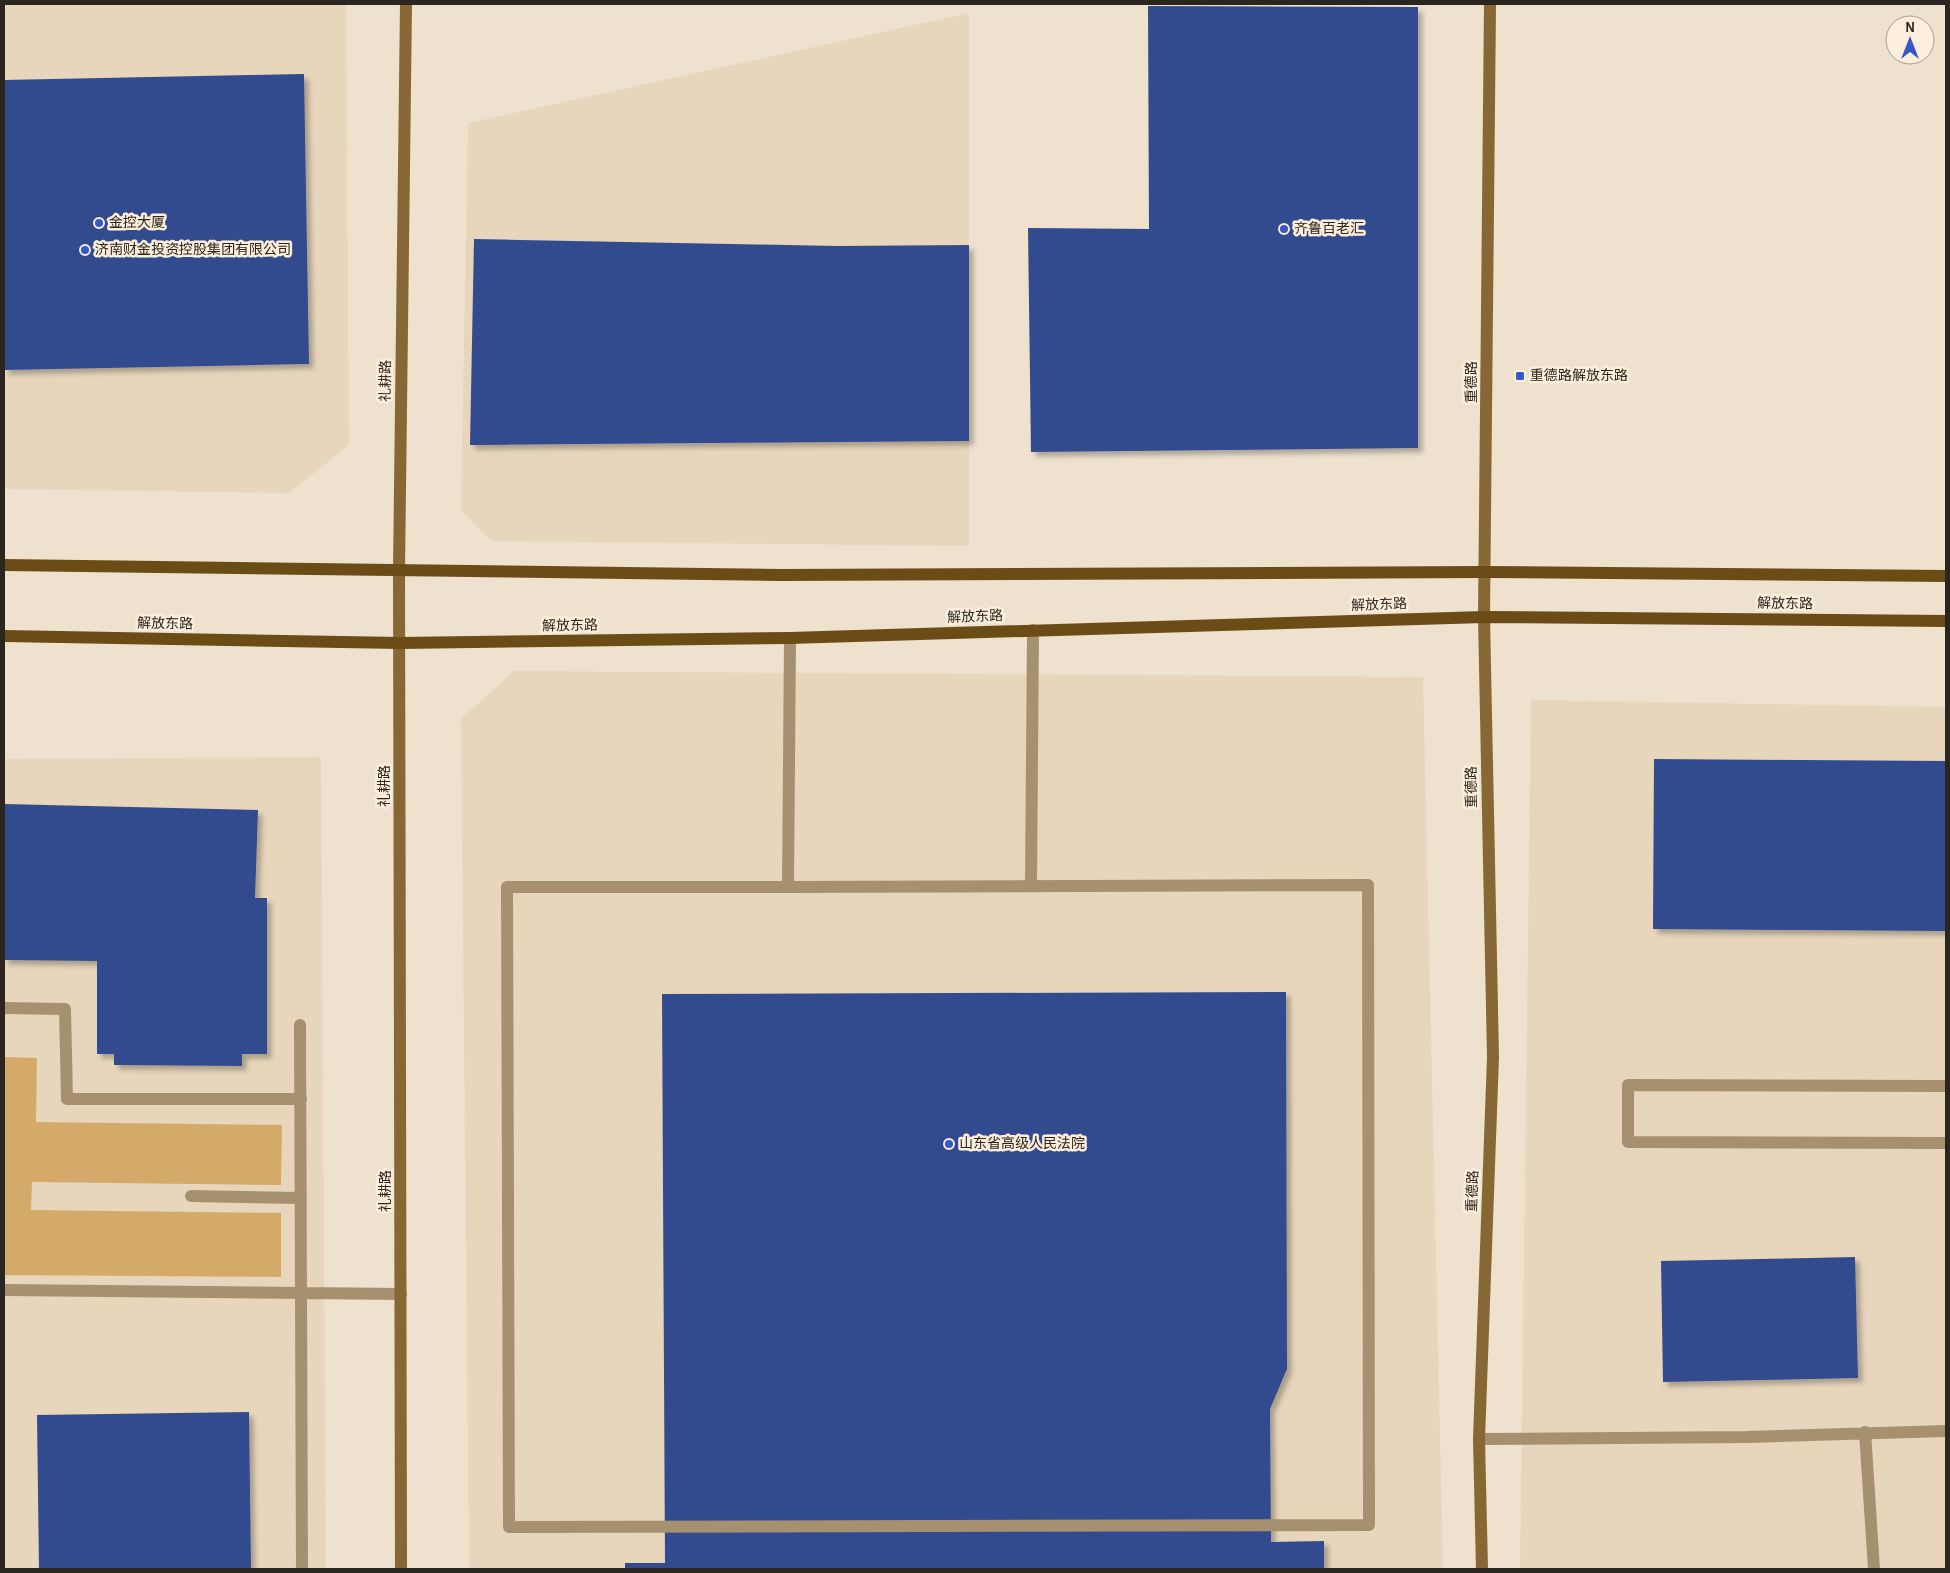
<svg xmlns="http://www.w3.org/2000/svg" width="1950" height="1573" viewBox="0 0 1950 1573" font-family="'Alegreya Sans','Noto Sans SC',sans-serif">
	<defs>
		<filter id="shadow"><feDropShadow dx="4.5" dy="4.5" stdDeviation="2.5" flood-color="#0004"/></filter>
	</defs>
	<rect width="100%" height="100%" fill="#eee1ce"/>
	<path fill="#e7d6bc" d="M4,4H346L349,445L289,493L4,489Z
		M969,13V546L491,541L461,510L468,123Z
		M514,671L1423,677L1443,1569H469L461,719Z
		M1531,700L1946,707V1569H1520Z
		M321,757L326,1569H4V759Z"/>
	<path fill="#d4aa69" d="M4,1057L37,1058L36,1122L282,1125L281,1185L32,1182L31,1210L281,1213V1277L4,1275Z"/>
	<path fill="#334b8f" filter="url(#shadow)" d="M1148,6L1418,7V448L1031,452L1028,228L1149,229Z
		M304,74L309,364L4,370V80Z
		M474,239L838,246L969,245V441L470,445Z
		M1654,759L1946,761V931L1653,929Z
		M4,804L258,810L255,898H267V1054H242V1066L114,1065V1054H97V961L4,960Z
		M1286,992L1287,1369L1270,1409L1271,1542L1324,1541V1569H625V1563H665L662,994Z
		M1855,1257L1858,1378L1663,1382L1661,1261Z
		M249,1412L251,1569H39L37,1415Z"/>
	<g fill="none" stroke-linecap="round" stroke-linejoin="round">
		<path stroke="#a6906f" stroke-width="12" d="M1031,886L1033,630
			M788,887L1368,885L1369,1525L509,1527L507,887H788L790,638
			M4,1008L65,1009L67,1099H301
			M300,1025L302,1569
			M1946,1086L1628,1085V1142L1946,1143
			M191,1196L301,1198
			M4,1290L401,1294
			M1865,1432L1874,1569
			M1479,1439L1748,1437L1946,1431"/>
		<path stroke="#876734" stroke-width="12" d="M401,1569L399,571L406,4
			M1482,1569L1479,1439L1493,1057L1484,617L1490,4"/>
		<path stroke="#6b4c17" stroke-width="12" d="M4,565L781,575L1485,572L1946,576
			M4,636L400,643L790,638L1484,617L1946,621"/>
	</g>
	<g fill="#3557c8" stroke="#fceedb" stroke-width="2">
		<circle cx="99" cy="223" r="5"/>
		<circle cx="1284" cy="229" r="5"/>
		<circle cx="85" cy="250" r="5"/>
		<rect x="1515" y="371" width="10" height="10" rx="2.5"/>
		<circle cx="949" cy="1144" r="5"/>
	</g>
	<g text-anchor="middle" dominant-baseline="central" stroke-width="5" stroke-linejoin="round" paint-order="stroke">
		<g font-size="14" fill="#2a251e" stroke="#fceedb" text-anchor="start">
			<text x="109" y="223">金控大厦</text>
			<text x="1294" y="229">齐鲁百老汇</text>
			<text x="95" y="250">济南财金投资控股集团有限公司</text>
			<text x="1530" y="376">重德路解放东路</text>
			<text x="959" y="1144">山东省高级人民法院</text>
		</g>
		<g font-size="14" fill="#2a251e" stroke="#fceedb">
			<text transform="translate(386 381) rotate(-89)">礼耕路</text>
			<text transform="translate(1472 382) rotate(-90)">重德路</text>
			<text transform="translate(1785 604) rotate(1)">解放东路</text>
			<text transform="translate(1379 605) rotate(-2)">解放东路</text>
			<text transform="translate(975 617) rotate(-2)">解放东路</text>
			<text transform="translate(165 624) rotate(1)">解放东路</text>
			<text transform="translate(570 626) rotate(-1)">解放东路</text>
			<text transform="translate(385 786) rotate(-90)">礼耕路</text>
			<text transform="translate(1472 787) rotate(-91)">重德路</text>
			<text transform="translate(386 1191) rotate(-90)">礼耕路</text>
			<text transform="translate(1473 1191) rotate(-88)">重德路</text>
		</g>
	</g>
	<rect width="1950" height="1573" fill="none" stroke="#2a251e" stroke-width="10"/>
	<g transform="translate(1910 40)"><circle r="24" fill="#fceedb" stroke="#a89e8f"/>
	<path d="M0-4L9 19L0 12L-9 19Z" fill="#3557c8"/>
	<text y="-8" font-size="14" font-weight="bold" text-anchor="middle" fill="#2a251e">N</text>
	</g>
</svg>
